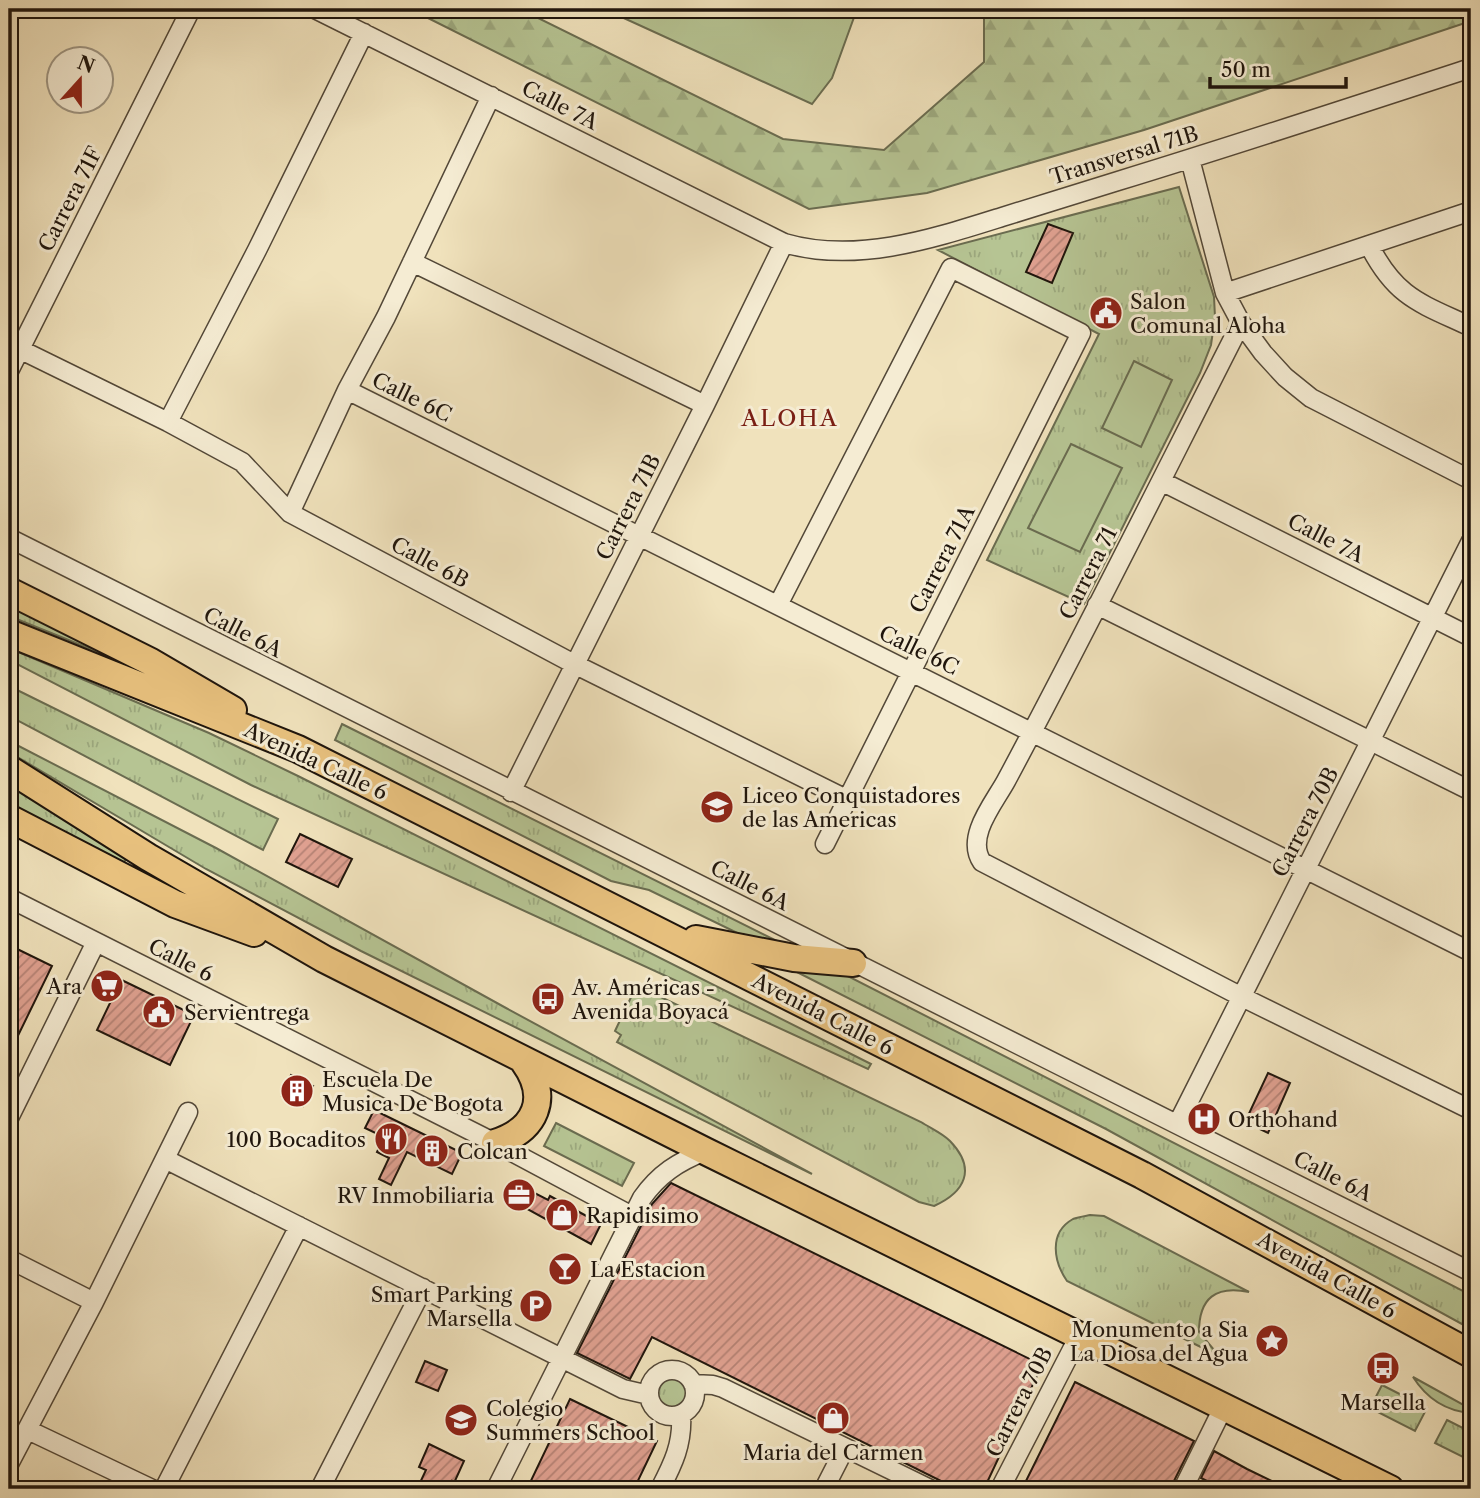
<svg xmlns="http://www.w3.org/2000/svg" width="1480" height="1498" viewBox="0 0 1480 1498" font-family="'Libre Caslon Text',serif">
	<defs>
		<pattern id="grass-tufts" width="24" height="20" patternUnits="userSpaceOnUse" patternTransform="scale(1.75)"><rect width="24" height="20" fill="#b6c493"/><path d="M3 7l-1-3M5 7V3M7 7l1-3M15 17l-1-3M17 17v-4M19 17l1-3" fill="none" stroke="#9ca87e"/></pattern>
		<pattern id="forest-firs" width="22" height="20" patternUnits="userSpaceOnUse" patternTransform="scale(1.75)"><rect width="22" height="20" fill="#b6c493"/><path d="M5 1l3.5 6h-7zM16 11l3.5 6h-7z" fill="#9ca87e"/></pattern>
		<pattern id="building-hatch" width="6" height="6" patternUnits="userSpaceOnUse" patternTransform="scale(1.75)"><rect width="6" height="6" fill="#e0a191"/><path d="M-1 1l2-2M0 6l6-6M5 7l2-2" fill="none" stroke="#b58275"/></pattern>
	</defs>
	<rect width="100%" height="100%" fill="#f0e2bc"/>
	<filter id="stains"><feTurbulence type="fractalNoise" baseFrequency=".00286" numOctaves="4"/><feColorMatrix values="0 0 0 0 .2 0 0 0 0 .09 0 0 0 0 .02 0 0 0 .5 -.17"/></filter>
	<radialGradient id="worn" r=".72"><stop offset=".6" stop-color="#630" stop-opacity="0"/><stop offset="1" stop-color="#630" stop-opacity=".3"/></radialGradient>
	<path fill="url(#grass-tufts)" stroke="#6a6c50" stroke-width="2" d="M1179,187L1214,297L1215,317L1211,345L1200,373L1084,604L987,560L1099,334L938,250Z
		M9,602L128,664L9,616Z
		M9,648L209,733L298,776L871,1064L868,1069L251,785L9,660Z
		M9,686L278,819L263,850L9,716Z
		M342,724L791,948L762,945L649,890L611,881L335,740Z
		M9,741L216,848L506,1008L812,1174L361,951L206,869L9,752Z
		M9,783L126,859L121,867L9,807Z
		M789,968L838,971L1471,1295V1329L1106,1129Z
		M644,989L921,1122C930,1128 942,1133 950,1141C977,1169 965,1192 934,1206L919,1202L617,1042L621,1035L615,1031L633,993L640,996Z
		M556,1123L634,1163L622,1186L544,1146Z
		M1090,1215L1104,1216L1249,1292C1216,1285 1199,1298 1199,1332L1219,1356L1067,1281C1054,1262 1048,1233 1073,1219C1078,1217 1085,1216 1090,1215Z
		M655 1393a16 16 0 1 1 32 0a16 16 0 1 1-32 0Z
		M1413,1377L1471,1409V1413C1445,1411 1427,1399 1413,1377Z
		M1382,1385L1427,1408L1415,1431L1370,1408Z
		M1447,1420L1471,1432V1461L1435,1443Z"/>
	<path fill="url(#forest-firs)" stroke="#6a6c50" stroke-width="2" d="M410,9H520L783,139L884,150L984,62V9H1471V21L1144,130L927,193L809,209Z"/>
	<path fill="#b6c493" stroke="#6a6c50" stroke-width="2" d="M604,9H857L832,78L812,104Z
		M1134,361L1172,380L1141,447L1102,428Z
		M1071,444L1122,468L1080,552L1028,528Z"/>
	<path fill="url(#building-hatch)" stroke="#1f150c" stroke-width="2" d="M1048,224L1073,233L1052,283L1026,272Z
		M300,834L352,859L338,887L286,862Z
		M9,945L52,966L9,1054Z
		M103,971L194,1015L170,1065L97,1030L111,1001L93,992Z
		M1268,1073L1290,1083L1268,1133L1245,1122Z
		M291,1075L313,1086L303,1106L282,1096Z
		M374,1110L462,1153L452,1174L407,1152L391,1185L379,1179L389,1158L377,1152L384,1137L365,1128Z
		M671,1183L1042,1365L984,1489H957L652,1337L630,1379L577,1353L652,1204Z
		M517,1184L548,1200L550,1196L601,1224L591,1244L509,1199Z
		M425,1361L447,1370L438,1391L416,1382Z
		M1075,1382L1194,1441L1170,1489H1022Z
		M570,1399L657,1441L634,1489H527Z
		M429,1444L464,1461L454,1483L452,1481L448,1489H417L426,1470L419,1467Z
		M1214,1451L1247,1469L1288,1489H1223L1201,1478Z"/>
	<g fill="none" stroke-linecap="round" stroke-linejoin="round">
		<defs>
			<path id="minor" d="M315,9L784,243C856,264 932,239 1002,217C1041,205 1079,193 1118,181C1236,145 1354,106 1471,68
				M1190,159L1225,293L1241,323L1263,353L1285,377L1311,398L1471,480
				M1369,245C1396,298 1420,303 1471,327
				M412,262L705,405
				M1225,293L1471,211
				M1241,323C1163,476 1087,630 1006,781C994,803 965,837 982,862L1242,997L1471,1110
				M9,344L168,422L242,462L290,513L574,664L846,799
				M9,371L191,9
				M347,390L1471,952
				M168,422L257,250L364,33
				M1161,481L1471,637
				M290,513L347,390L386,317L491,96
				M9,538L1471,1272
				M778,605L951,268L1081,333L825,844
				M1097,605L1471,791
				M511,792L705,405L784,243
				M9,898L495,1143L632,1216
				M9,1118L96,942
				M1178,1123L1471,541
				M165,1159L623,1389L649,1395
				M9,1259L94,1302
				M649 1393a23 23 0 1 1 46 0a23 23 0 1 1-46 0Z
				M693,1384L713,1385L723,1388L930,1489
				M28,1430L152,1489
				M9,1464L94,1302L188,1112
				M164,1489L299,1226
				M320,1489L423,1288
				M496,1489L642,1198C659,1174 678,1162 705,1151
				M660,1489C673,1464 683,1444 681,1414
				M824,1489L845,1448
				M1000,1489L1079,1336
				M1183,1489L1223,1408"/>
			<path id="highway" d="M9,591L151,662L233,710
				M9,633L298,749L1142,1175L1471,1354
				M9,769L148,857L324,959L705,1151L1390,1489
				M9,818L175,904L254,933
				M696,939L794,958L853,963
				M495,1143C536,1130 550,1098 524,1062"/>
		</defs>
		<use href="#minor" stroke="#534838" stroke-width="21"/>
		<use href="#highway" stroke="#1f150c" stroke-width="30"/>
		<use href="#minor" stroke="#f5ecd3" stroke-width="18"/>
		<use href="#highway" stroke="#e8c17e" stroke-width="26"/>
	</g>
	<defs>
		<symbol id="civic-disc" viewBox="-11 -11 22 22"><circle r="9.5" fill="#8f2418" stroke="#f5ecd3"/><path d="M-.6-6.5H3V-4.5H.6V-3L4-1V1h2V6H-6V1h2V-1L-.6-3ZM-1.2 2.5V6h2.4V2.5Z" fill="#fff"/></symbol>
		<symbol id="school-disc" viewBox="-11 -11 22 22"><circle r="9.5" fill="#8f2418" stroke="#f5ecd3"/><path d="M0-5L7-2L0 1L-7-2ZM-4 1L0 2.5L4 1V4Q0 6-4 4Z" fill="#fff"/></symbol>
		<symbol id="supermarket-disc" viewBox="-11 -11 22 22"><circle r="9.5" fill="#8f2418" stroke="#f5ecd3"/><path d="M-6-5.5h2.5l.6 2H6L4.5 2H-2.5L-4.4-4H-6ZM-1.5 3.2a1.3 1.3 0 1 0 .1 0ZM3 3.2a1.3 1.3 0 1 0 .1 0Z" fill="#fff"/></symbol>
		<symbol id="bus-disc" viewBox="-11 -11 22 22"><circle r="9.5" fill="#8f2418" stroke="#f5ecd3"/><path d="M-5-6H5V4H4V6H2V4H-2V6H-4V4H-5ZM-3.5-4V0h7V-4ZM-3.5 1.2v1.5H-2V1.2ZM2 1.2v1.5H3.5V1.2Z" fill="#fff"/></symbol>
		<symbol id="building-disc" viewBox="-11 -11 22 22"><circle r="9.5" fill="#8f2418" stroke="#f5ecd3"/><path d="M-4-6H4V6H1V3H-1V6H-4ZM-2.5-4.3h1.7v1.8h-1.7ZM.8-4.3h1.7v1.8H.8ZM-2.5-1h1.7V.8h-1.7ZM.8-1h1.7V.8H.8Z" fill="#fff"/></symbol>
		<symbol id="hospital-disc" viewBox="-11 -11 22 22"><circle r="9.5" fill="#8f2418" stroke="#f5ecd3"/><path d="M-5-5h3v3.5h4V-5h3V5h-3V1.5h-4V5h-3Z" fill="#fff"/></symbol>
		<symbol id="restaurant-disc" viewBox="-11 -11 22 22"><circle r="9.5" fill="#8f2418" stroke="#f5ecd3"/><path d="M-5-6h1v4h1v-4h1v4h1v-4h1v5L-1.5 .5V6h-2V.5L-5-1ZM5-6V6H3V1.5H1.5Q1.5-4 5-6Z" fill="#fff"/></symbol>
		<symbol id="office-disc" viewBox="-11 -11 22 22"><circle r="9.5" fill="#8f2418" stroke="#f5ecd3"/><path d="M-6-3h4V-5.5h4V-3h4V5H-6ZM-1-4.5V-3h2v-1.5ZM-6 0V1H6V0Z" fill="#fff"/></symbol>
		<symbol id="shop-disc" viewBox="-11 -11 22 22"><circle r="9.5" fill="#8f2418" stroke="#f5ecd3"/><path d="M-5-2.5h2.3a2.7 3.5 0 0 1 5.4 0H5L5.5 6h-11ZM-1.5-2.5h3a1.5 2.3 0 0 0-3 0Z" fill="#fff"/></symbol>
		<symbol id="bar-disc" viewBox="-11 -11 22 22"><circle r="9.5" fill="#8f2418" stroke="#f5ecd3"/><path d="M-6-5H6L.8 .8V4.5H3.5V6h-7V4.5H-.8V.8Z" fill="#fff"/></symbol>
		<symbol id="parking-disc" viewBox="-11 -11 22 22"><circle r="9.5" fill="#8f2418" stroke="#f5ecd3"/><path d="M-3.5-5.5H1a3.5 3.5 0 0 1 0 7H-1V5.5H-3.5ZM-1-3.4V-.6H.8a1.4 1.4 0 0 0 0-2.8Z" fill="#fff"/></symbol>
		<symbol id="sight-disc" viewBox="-11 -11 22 22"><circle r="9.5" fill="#8f2418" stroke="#f5ecd3"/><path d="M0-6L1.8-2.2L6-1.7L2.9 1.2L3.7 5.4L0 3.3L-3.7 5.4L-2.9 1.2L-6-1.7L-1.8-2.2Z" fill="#fff"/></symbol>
	</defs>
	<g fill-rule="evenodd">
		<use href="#civic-disc" x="1087" y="294" width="38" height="38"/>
		<use href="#school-disc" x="698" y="788" width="38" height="38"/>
		<use href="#supermarket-disc" x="88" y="967" width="38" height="38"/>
		<use href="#bus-disc" x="529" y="980" width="38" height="38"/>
		<use href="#civic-disc" x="140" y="993" width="38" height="38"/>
		<use href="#building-disc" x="278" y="1072" width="38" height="38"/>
		<use href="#hospital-disc" x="1185" y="1100" width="38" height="38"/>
		<use href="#restaurant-disc" x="372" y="1120" width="38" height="38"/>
		<use href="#building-disc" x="413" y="1132" width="38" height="38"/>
		<use href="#office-disc" x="500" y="1176" width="38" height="38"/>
		<use href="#shop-disc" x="543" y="1196" width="38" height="38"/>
		<use href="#bar-disc" x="546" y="1250" width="38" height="38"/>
		<use href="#parking-disc" x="517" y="1287" width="38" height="38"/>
		<use href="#sight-disc" x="1253" y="1322" width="38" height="38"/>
		<use href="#bus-disc" x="1364" y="1349" width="38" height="38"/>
		<use href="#shop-disc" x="814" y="1399" width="38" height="38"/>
		<use href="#school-disc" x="442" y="1401" width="38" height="38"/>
	</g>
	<g text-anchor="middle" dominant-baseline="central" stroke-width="6" stroke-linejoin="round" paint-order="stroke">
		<g font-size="21" fill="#1f150c" stroke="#f5ecd3">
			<text transform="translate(560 105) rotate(27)">Calle 7A</text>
			<text transform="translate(1124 155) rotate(-17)">Transversal 71B</text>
			<text transform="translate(70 199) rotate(-63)">Carrera 71F</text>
			<text transform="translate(412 397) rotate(26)">Calle 6C</text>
			<text transform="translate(628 507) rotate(-63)">Carrera 71B</text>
			<text transform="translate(1326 538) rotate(27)">Calle 7A</text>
			<text transform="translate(942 559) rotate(-63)">Carrera 71A</text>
			<text transform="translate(430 562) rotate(28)">Calle 6B</text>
			<text transform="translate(1088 573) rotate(-63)">Carrera 71</text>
			<text transform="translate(243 632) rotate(27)">Calle 6A</text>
			<text transform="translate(919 650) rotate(26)">Calle 6C</text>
			<text transform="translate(316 761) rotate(25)">Avenida Calle 6</text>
			<text transform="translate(1305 822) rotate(-63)">Carrera 70B</text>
			<text transform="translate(750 885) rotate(27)">Calle 6A</text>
			<text transform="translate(181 960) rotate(27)">Calle 6</text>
			<text transform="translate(823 1014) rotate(27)">Avenida Calle 6</text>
			<text transform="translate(1333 1176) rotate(27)">Calle 6A</text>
			<text transform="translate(1327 1275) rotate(29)">Avenida Calle 6</text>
			<text transform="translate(1019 1402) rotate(-63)">Carrera 70B</text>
		</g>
		<g font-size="21" fill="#1f150c" stroke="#f5ecd3" text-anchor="start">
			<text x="1130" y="301">Salon<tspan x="1130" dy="24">Comunal Aloha</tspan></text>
			<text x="742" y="795">Liceo Conquistadores<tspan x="742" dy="24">de las Americas</tspan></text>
			<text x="82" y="986" text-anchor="end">Ara</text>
			<text x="572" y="987">Av. Américas -<tspan x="572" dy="24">Avenida Boyacá</tspan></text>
			<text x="184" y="1012">Servientrega</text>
			<text x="322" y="1079">Escuela De<tspan x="322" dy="24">Musica De Bogota</tspan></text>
			<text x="1228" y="1119">Orthohand</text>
			<text x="366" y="1139" text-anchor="end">100 Bocaditos</text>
			<text x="457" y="1151">Colcan</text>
			<text x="494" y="1195" text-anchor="end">RV Inmobiliaria</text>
			<text x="586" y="1215">Rapidisimo</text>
			<text x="590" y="1269">La Estacion</text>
			<text x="512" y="1294" text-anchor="end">Smart Parking<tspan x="512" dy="24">Marsella</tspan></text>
			<text x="1248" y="1329" text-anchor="end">Monumento a Sia<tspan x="1248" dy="24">La Diosa del Agua</tspan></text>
			<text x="1383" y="1402" text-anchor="middle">Marsella</text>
			<text x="486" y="1408">Colegio<tspan x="486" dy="24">Summers School</tspan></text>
			<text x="833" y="1452" text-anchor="middle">Maria del Carmen</text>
		</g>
		<g font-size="23" letter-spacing="2" fill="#7a1f14" stroke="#f5ecd3">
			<text x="790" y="418">ALOHA</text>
		</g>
	</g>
	<rect width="1480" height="1498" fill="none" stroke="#f0e2bc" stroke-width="35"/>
	<rect x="10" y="10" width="1459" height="1477" fill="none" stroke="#1f150c" stroke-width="3.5"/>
	<rect x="18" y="18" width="1445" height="1463" fill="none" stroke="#1f150c" stroke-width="2"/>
	<g transform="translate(80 80) rotate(21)"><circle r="33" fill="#f5ecd3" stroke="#9f9683" stroke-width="2"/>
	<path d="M0-5L12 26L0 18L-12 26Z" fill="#8f2418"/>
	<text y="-10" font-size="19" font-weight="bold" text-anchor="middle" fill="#1f150c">N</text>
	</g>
	<path d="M1210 77v10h136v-10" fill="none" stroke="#1f150c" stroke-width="3.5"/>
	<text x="1221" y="77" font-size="21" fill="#1f150c" stroke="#f5ecd3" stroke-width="5" paint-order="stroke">50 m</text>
	<rect width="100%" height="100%" filter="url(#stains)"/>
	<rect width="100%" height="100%" fill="url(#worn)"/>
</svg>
